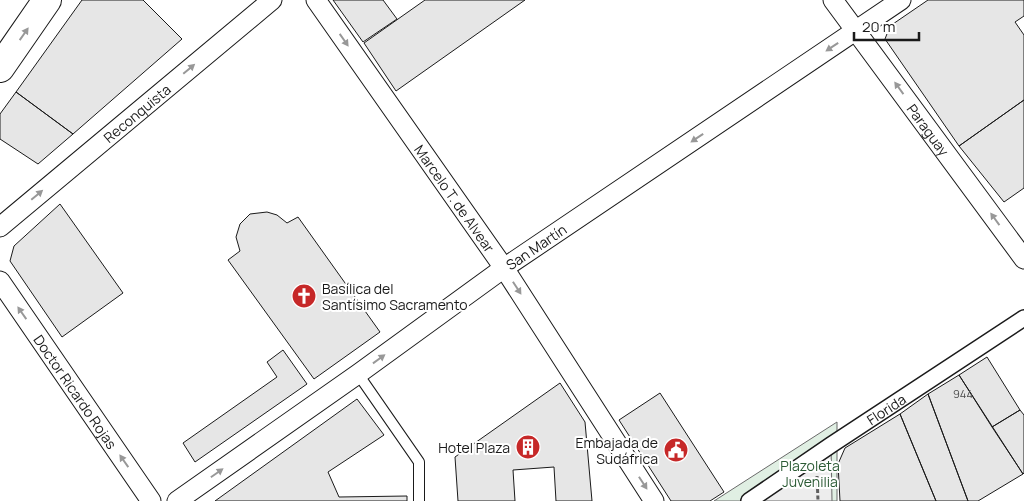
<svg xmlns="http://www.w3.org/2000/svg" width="1024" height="501" viewBox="0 0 1024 501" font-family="Manrope,sans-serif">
	<rect width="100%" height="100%" fill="#fff"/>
	<path fill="#e0efe3" stroke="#6a6a6a" d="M837,422V501H714Z"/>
	<path fill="#ededed" stroke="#6a6a6a" d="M827,440L831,445L832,501H740Z"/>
	<path fill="#e6e6e6" stroke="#1a1a1a" d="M82,0H143L182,39L73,134L16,92Z
		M333,0H383L397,19L363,42Z
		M425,0H525L396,91L364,43Z
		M928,0H1024V16L1015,22L1024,35V100L959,146L885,39L890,26Z
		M16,92L73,134L38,164L0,139V114Z
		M1024,100V188L1004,202L959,146Z
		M60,204L123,293L62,337L10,261L14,246Z
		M267,212L277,215L287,223L298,217L380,332L314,379L228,260L240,251L236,237L240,224L250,214Z
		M283,350L307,384L195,462L183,443L277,377L267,362Z
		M987,357L1020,410L992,427L959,375Z
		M959,375L1023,474L978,501H968L928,394Z
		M560,383L585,422L592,501H556L554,467L513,470L515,501H458L455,457Z
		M660,393L724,492L710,501H671L619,420Z
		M928,394L968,501H936L900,414Z
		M357,399L384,435L328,472L339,497L407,496V501H215Z
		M1020,410L1024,415V473L1023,474L992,427Z
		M900,414L936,501H840L838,464L845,448Z"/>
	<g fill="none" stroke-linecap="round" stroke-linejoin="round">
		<defs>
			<path id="service" d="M358,374L419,462V501"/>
			<g id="pedestrian">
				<path id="s1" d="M749,501L831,445L1024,318"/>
			</g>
			<g id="minor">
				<path id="s2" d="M316,0L504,268L654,501"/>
				<path id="s3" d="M833,0L1024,259"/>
				<path id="s4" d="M0,227L272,0"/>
				<path id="s5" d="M0,281L151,501"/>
				<path id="s6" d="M177,501L358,374L504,268L901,0"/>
			</g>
			<path id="primary" d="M0,68L47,0"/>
		</defs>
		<use href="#service" stroke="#1a1a1a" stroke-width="12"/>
		<use href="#pedestrian" stroke="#1a1a1a" stroke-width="18"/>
		<use href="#minor" stroke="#1a1a1a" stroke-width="21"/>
		<use href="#primary" stroke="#1a1a1a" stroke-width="30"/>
		<path stroke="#5f5f5f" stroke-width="3" stroke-dasharray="4 2.5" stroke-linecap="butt" d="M817,476L818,501"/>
		<use href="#service" stroke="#fff" stroke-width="10"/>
		<use href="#pedestrian" stroke="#fff" stroke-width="15"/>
		<use href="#minor" stroke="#fff" stroke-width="19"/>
		<use href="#primary" stroke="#fff" stroke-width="28"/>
	</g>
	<defs><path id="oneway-solid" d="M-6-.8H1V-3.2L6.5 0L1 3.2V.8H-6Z" transform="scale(1.25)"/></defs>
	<g fill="#989898">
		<use href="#oneway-solid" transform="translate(24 34) rotate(-55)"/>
		<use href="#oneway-solid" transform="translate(344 40) rotate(55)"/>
		<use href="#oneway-solid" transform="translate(832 47) rotate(146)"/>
		<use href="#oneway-solid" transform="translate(189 69) rotate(-40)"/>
		<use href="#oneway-solid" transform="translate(899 88) rotate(-126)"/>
		<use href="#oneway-solid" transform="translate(697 138) rotate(146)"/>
		<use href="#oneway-solid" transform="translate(37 195) rotate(-40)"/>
		<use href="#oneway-solid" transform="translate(995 219) rotate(-126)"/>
		<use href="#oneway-solid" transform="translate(517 288) rotate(57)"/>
		<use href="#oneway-solid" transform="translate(22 313) rotate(-125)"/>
		<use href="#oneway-solid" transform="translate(379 359) rotate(-36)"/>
		<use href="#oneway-solid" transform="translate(124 461) rotate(-125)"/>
		<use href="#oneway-solid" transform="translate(217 473) rotate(-35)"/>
		<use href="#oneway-solid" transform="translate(643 483) rotate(57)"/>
	</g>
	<defs>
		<symbol id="church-disc" viewBox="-11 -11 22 22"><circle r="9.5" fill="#c62828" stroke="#fff"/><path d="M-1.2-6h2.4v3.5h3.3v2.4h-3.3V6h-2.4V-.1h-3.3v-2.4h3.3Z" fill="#fff"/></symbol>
		<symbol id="building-disc" viewBox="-11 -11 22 22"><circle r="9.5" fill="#c62828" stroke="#fff"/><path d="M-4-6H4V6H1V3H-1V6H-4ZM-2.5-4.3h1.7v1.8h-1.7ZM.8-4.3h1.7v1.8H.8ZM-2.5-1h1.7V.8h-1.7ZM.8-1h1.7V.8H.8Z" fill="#fff"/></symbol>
		<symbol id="civic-disc" viewBox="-11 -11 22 22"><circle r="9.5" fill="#c62828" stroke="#fff"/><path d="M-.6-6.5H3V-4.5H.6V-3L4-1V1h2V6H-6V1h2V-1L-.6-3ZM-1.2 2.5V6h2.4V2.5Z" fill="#fff"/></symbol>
	</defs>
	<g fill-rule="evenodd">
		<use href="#church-disc" x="290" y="282" width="28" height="28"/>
		<use href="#building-disc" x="514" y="433" width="28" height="28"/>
		<use href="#civic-disc" x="662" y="436" width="28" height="28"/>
	</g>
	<g text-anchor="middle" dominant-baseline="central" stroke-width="4" stroke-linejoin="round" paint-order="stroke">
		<g font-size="11" fill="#4d4d4d">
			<text x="963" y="393">944</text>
		</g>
		<g font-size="14" fill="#1a1a1a" stroke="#fff">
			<text stroke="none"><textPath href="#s4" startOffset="178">Reconquista</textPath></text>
			<text stroke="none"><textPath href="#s3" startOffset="161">Paraguay</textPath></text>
			<text stroke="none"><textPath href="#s2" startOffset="242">Marcelo T. de Alvear</textPath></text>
			<text stroke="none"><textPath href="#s6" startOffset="440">San Martín</textPath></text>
			<text stroke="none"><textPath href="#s5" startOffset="134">Doctor Ricardo Rojas</textPath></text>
			<text stroke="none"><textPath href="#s1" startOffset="165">Florida</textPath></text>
		</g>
		<g font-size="14" fill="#1a1a1a" stroke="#fff" text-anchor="end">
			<text x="322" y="288" text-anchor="start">Basílica del<tspan x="322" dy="16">Santísimo Sacramento</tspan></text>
			<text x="658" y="442">Embajada de<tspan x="658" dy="16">Sudáfrica</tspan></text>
			<text x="510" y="447">Hotel Plaza</text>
		</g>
		<g font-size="14" fill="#2b5a34" stroke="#fff">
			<text x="810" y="465">Plazoleta<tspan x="810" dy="16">Juvenilia</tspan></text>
		</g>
	</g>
	<path d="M854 32v8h65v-8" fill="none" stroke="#1a1a1a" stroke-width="2.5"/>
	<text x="862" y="32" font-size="15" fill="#1a1a1a" stroke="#ffffff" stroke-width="4" paint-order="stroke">20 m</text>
</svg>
